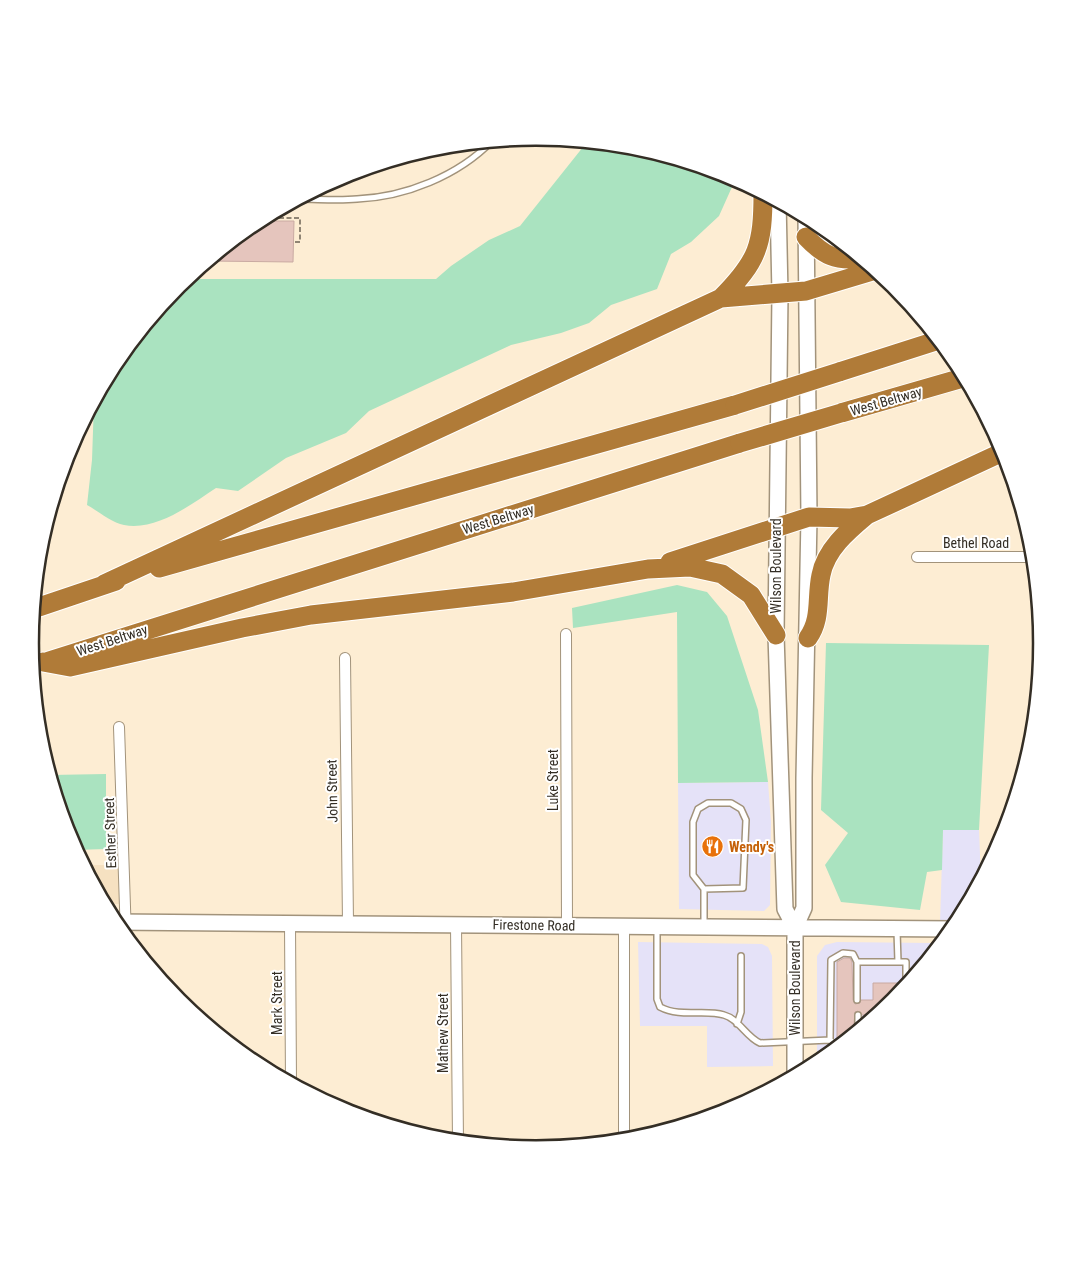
<svg xmlns="http://www.w3.org/2000/svg" width="1073" height="1287" viewBox="0 0 1073 1287" font-family="'Roboto Condensed',sans-serif">
	<rect width="100%" height="100%" fill="#fdedd3"/>
	<path fill="#e5e2f8" d="M768,782L771,822L770,905L764,911L679,909L678,783Z
		M943,829H979L981,881L959,922H940Z
		M638,942L762,944L768,947L772,956L773,1066L707,1067V1026H640Z
		M837,942L932,943V956L894,1002L817,1065V956L825,945Z"/>
	<path fill="#f6e1c1" d="M84,865H118L121,904H104Z"/>
	<path fill="#aae3c0" d="M587,142L636,147L736,178L719,216L691,242L671,254L657,289L611,305L589,323L561,333L511,345L369,411L346,433L286,458L238,491L216,488C190,505 157,531 124,525C112,523 98,511 87,505L92,460L94,402L116,362L179,285L187,279H436L451,266L489,240L520,226Z
		M677,585L707,592L727,616L758,710L768,782L678,783L677,612L573,628L572,608Z
		M826,643L989,645L979,830H943L942,870L927,872L920,910L841,902L825,865L848,833L821,810Z
		M106,774V849L75,850L68,837L50,775Z"/>
	<path fill="#e5c5bd" stroke="#c9aaa2" d="M257,221H294L293,262L208,261Z
		M844,958H850L852,962L853,1000L855,1004L860,1003L861,1000H873V983H899V996L879,1015H862L858,1011L855,1012L853,1036L845,1042L837,1040V962Z"/>
	<g fill="none" stroke-linecap="round" stroke-linejoin="round">
		<defs>
			<path id="lane" d="M299,199C318,199 338,201 357,199C405,197 458,176 492,141
				M704,926V889L693,875V822L698,809L708,803H731L741,809L746,820L743,888L704,889
				M657,929V999L660,1007C681,1018 704,1009 724,1015C739,1019 746,1037 760,1043L830,1040L837,1046H841
				M897,931L898,962H906V988
				M857,1000V962H898
				M858,1015V1032
				M737,1024L741,1012V956
				M830,1040L831,960L843,953L853,954L857,962"/>
			<path id="street" d="M917,557H1035
				M566,634L567,926
				M345,658L348,923
				M119,727L126,937
				M290,923L291,1084
				M456,924L458,1142
				M624,927V1141"/>
			<path id="secondary" d="M778,201L780,294L776,635L785,909L795,928
				M114,922L954,929
				M795,1077V928L804,908V778L809,517L806,216"/>
			<path id="highway" d="M806,237C823,255 836,262 862,258
				M721,298L806,291L876,270
				M839,372L939,340
				M841,413L966,377
				M670,562L809,517L850,518L867,515L1005,451
				M159,568L735,405
				M104,584L721,298C758,261 763,245 763,193
				M33,609L116,581
				M808,638C822,618 816,598 821,575C826,549 848,531 867,515
				M49,661L740,443
				M43,662L70,667L242,628L311,615L513,592L648,569L690,567L722,574L751,595L776,635"/>
		</defs>
		<use href="#lane" stroke="#a2937b" stroke-width="8"/>
		<use href="#street" stroke="#a2937b" stroke-width="12"/>
		<use href="#secondary" stroke="#a2937b" stroke-width="18"/>
		<use href="#highway" stroke="#fff" stroke-width="21"/>
		<path stroke="#908574" stroke-width="2" stroke-dasharray="5 2.5" stroke-linecap="butt" d="M333,181H341V177
			M264,218H300V242H293"/>
		<use href="#lane" stroke="#fff" stroke-width="5"/>
		<use href="#street" stroke="#fff" stroke-width="10"/>
		<use href="#secondary" stroke="#fff" stroke-width="15"/>
		<use href="#highway" stroke="#b07b38" stroke-width="19"/>
		<defs>
			<path id="highway-bridge" d="M735,405L839,372
				M740,443L841,413"/>
		</defs>
		<use href="#highway-bridge" stroke="#fff" stroke-width="21" stroke-linecap="butt"/>
		<use href="#highway-bridge" stroke="#b07b38" stroke-width="19"/>
	</g>
	<defs>
		<symbol id="restaurant-disc" viewBox="-11 -11 22 22"><circle r="9.5" fill="#e8710a" stroke="#fff"/><path d="M-5-6h1v4h1v-4h1v4h1v-4h1v5L-1.5 .5V6h-2V.5L-5-1ZM5-6V6H3V1.5H1.5Q1.5-4 5-6Z" fill="#fff"/></symbol>
	</defs>
	<g fill-rule="evenodd">
		<use href="#restaurant-disc" x="700" y="834" width="25" height="25"/>
	</g>
	<g text-anchor="middle" dominant-baseline="central" stroke-width="4" stroke-linejoin="round" paint-order="stroke">
		<g font-size="14" fill="#342e25" stroke="#fff">
			<text transform="translate(886 401) rotate(-16)">West Beltway</text>
			<text transform="translate(498 519) rotate(-17)">West Beltway</text>
			<text x="976" y="543">Bethel Road</text>
			<text transform="translate(776 566) rotate(-90)">Wilson Boulevard</text>
			<text transform="translate(112 640) rotate(-18)">West Beltway</text>
			<text transform="translate(553 780) rotate(-90)">Luke Street</text>
			<text transform="translate(332 791) rotate(-91)">John Street</text>
			<text transform="translate(110 833) rotate(-92)">Esther Street</text>
			<text transform="translate(534 925) rotate(1)">Firestone Road</text>
			<text transform="translate(795 988) rotate(-90)">Wilson Boulevard</text>
			<text transform="translate(277 1003) rotate(-90)">Mark Street</text>
			<text transform="translate(443 1033) rotate(-90)">Mathew Street</text>
		</g>
		<g font-size="14" font-weight="bold" fill="#c56008" stroke="#fff" text-anchor="start">
			<text x="729" y="847">Wendy's</text>
		</g>
	</g>
	<path d="M0 0H1073V1287H0ZM39 643a497 497 0 1 1 994 0a497 497 0 1 1-994 0Z" fill="#fff" fill-rule="evenodd"/>
	<path fill="none" stroke="#342e25" stroke-width="2.5" d="M39 643a497 497 0 1 1 994 0a497 497 0 1 1-994 0Z"/>
</svg>
